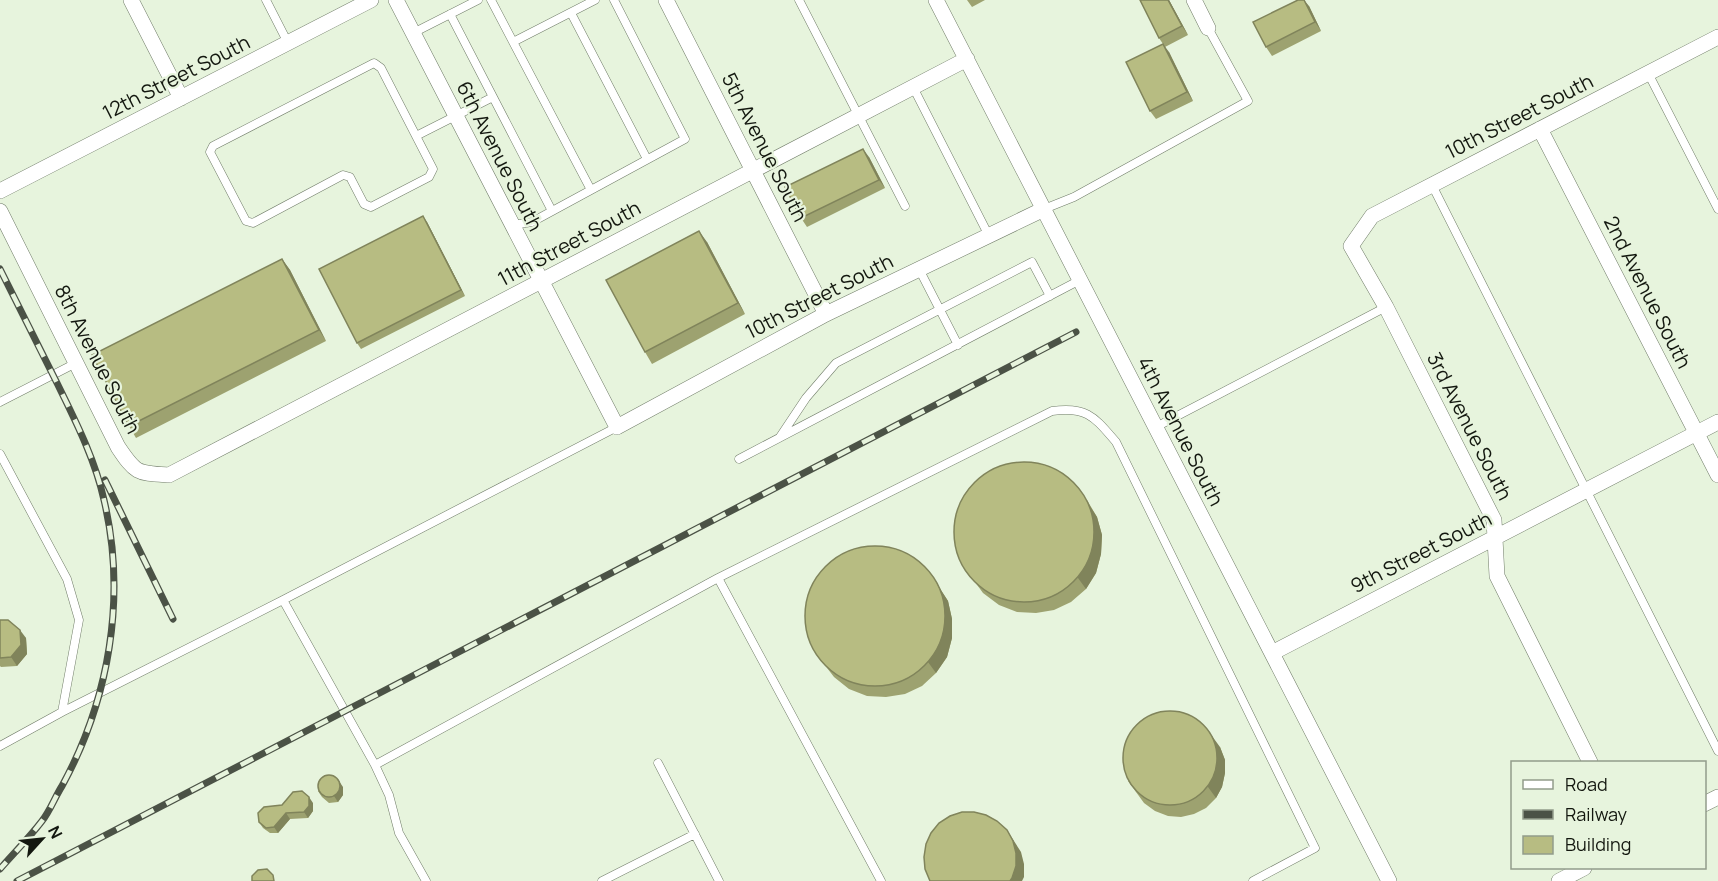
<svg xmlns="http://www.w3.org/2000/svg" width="1718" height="881" viewBox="0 0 1718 881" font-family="Manrope,sans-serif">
	<rect width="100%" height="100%" fill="#e7f4dd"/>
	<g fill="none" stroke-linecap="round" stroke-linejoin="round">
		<defs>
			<path id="service" d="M266,0L288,43
				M491,0L591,190L532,222L513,225
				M799,0L905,206
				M571,13L647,159
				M450,14L552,211
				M413,33L478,0
				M513,42L595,0
				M1648,73L1718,209
				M913,87L989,236
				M416,136L433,169L429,177L371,207L364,204L350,177L343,175L253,223L246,221L210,152L213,146L374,63L381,68L416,136L493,97
				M1432,185L1718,751
				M591,190L685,139L614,0
				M1044,209L1074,197L1248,101L1208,28
				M919,269L958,345
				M0,402L76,363
				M1156,427L1386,307
				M780,437L806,398L836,363L1032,262L1050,296
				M0,454L67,579L79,620L62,712L0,746
				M739,459L1080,280
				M718,578L881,881
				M283,600L375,765
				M62,712L283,600L617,427
				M658,763L719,881
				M426,881L399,833L389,795L375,765L718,578L1052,411C1088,406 1095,418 1116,442L1315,848L1253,881
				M602,881L695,834"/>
			<path id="minor" d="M131,0L181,98
				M396,0L617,427L826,314L1044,209
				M666,0L826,314
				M936,0L1389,881
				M1194,0L1208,28
				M1540,129L1718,475
				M0,191L371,0
				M0,211L118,447C136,474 137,473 169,475L967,59
				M1272,653L1718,422
				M1590,762L1497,576L1494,520L1386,307L1351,246L1372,216L1718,37
				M1704,804L1718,797
				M1559,881L1584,868"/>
		</defs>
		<use href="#service" stroke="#707c68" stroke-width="9"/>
		<use href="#minor" stroke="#707c68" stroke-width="16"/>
		<use href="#service" stroke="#fff" stroke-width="8"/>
		<use href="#minor" stroke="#fff" stroke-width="15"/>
		<defs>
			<path id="rail" d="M0,269C19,307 38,345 57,383C75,420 95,459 104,500C127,597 109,700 62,786C55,797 50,811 42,821C29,838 14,853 0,869
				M105,480L173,619
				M17,881L1076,332"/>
		</defs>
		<use href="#rail" stroke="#4b5246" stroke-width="7"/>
		<use href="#rail" stroke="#e7f4dd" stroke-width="4.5" stroke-dasharray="14" stroke-linecap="butt"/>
	</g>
	<path fill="#9da270" d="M967,0H985L972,7Z
		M1140,0H1169L1188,35L1165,47L1159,38Z
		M1309,6L1321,31L1272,56L1266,47Z
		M1169,52L1193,101L1156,119L1150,111Z
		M869,157L885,188L807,227L801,218Z
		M427,222L465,296L361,349L357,343Z
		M707,242L745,314L652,364L645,352Z
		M282,259L290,270L326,341L136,438L129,426Z
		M1087,500L1097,517L1102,535L1101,554L1096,573L1086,589L1071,602L1054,610L1036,613L1017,612L999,605L983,593L964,567Z
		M930,573L948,601L952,619V638L947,657L936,673L922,686L905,694L886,697L867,696L849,689L834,677L814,651Z
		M0,620L26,638L27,654L17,666L1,667L0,666Z
		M1220,747L1225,760V773L1222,787L1216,798L1206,808L1194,814L1181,817L1168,816L1155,811L1144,803L1128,781Z
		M343,787V795L338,802L329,803L322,797L318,791Z
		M313,803V811L308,818L290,819L278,833H270L263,828L259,822Z"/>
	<path fill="#80845b" d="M1168,0H1169L1188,35L1182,26Z
		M1304,0L1309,6L1321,31L1315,22Z
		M1163,44L1169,52L1193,101L1187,92Z
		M863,149L869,157L885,188L879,180Z
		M423,216L427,222L465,296L461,290Z
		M699,231L707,242L745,314L738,303Z
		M282,259L290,270L326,341L319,330Z
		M1079,489L1097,517L1102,535L1101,554L1096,573L1086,589L1078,578Z
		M930,573L948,601L952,619V638L947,657L936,673L928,662Z
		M20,630L26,638L27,654L17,666L11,657Z
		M1212,736L1220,747L1225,760V773L1222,787L1216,798L1208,787Z
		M339,781L343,787V795L338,802L334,796Z
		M309,797L313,803V811L308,818L304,812Z
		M286,813L290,819L278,833L274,827Z
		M1007,830L1021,852L1024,864V877L1022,881H1010Z"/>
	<path fill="#b7bc82" stroke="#80845b" stroke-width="1.5" d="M1140,0H1168L1182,26L1159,38Z
		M1298,0H1304L1315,22L1266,47L1253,22Z
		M1163,44L1187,92L1150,111L1126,62Z
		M863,149L879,180L801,218L785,187Z
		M423,216L461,290L357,343L319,269Z
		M699,231L738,303L645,352L606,280Z
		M282,259L319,330L129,426L92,355Z
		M954 532a70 70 0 1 1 140 0a70 70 0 1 1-140 0Z
		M805 616a70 70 0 1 1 140 0a70 70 0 1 1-140 0Z
		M0,620H8L20,630L21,645L11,657L0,658Z
		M1123 758a47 47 0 1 1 94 0a47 47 0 1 1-94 0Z
		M318 786a11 11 0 1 1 22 0a11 11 0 1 1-22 0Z
		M302,791L309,797V806L304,812L286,813L274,827L266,828L259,822L258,813L264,807L282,805L293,792Z
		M962,812H974L986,815L997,821L1007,830L1013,841L1016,853V866L1012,878L1010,881H930L925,869L924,857L926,844L931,833L939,823L950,816Z
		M267,869L273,875L274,881H252V876L258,870Z"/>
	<g text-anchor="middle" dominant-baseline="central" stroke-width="4.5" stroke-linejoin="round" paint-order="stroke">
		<g font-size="20" fill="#13170f" stroke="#e7f4dd">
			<text transform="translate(176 77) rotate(-27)">12th Street South</text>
			<text transform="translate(1519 116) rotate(-27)">10th Street South</text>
			<text transform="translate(765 147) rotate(63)">5th Avenue South</text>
			<text transform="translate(500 156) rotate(63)">6th Avenue South</text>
			<text transform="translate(569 243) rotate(-28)">11th Street South</text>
			<text transform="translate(1648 292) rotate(63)">2nd Avenue South</text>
			<text transform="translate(819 296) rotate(-27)">10th Street South</text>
			<text transform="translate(98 359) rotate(63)">8th Avenue South</text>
			<text transform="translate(1470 426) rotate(63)">3rd Avenue South</text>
			<text transform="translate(1181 431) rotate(63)">4th Avenue South</text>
			<text transform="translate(1421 552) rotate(-27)">9th Street South</text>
		</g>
	</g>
	<rect x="1511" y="761" width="195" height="108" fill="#e7f4dd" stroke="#929c8b" stroke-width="1.5"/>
	<rect x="1523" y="780" width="30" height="9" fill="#ffffff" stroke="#929c8b" stroke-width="1.5"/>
	<text x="1565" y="791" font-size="18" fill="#13170f">Road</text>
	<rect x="1523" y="810" width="30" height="9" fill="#4b5246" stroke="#929c8b" stroke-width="1.5"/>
	<text x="1565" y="821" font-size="18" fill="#13170f">Railway</text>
	<rect x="1523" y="836" width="30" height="18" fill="#b7bc82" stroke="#929c8b" stroke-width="1.5"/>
	<text x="1565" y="851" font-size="18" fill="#13170f">Building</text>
	<g transform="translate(42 839) rotate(63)" stroke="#e7f4dd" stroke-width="4.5" paint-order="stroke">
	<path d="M0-4.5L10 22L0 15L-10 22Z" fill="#13170f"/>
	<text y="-9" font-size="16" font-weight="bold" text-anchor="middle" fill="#13170f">N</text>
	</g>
</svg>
